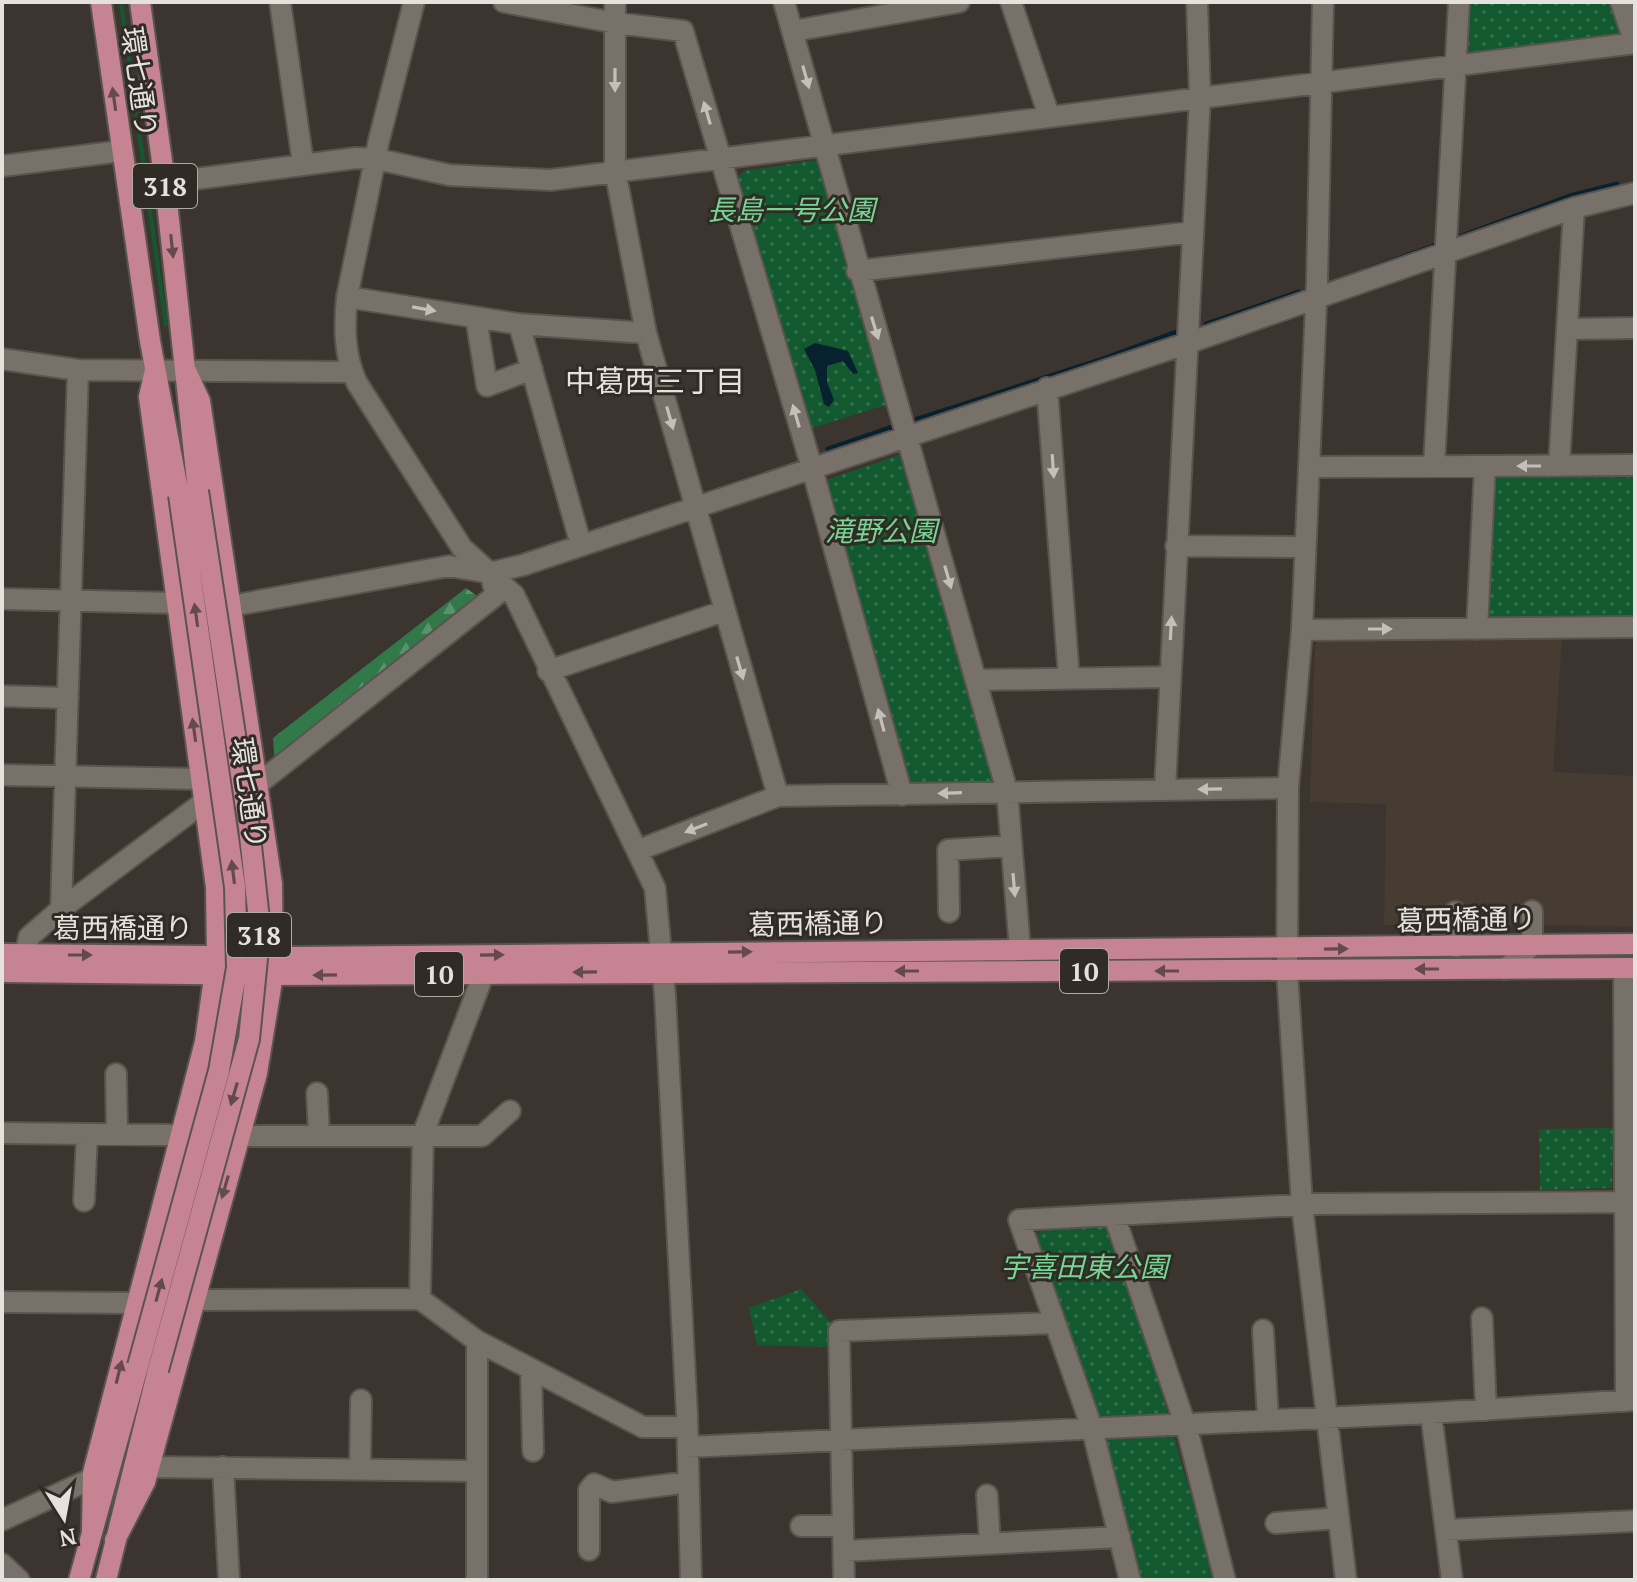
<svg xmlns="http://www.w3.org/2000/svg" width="1637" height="1582" viewBox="0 0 1637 1582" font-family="'PT Serif','Noto Sans JP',serif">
	<defs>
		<pattern id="forest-firs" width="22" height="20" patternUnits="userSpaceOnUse" patternTransform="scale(2)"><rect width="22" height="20" fill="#32794a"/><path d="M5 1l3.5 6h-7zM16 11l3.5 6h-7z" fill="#59926c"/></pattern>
		<pattern id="park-dots" width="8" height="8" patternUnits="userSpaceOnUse" patternTransform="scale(2)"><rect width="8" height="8" fill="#12592f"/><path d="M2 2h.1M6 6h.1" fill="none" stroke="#34714d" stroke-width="1.8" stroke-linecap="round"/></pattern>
	</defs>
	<rect width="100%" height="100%" fill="#3c352f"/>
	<path fill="#473c31" d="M1562,636L1553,772L1635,776V926L1384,925L1386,804L1310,802L1315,644L1324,638Z"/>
	<path fill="#12592f" d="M119,2H123L168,326H164Z"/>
	<path fill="url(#forest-firs)" d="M466,588L484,601L275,766L273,738Z"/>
	<path fill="url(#park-dots)" d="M1464,2H1614L1626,35L1469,59L1464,51Z
		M822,159L889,404L809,429L737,178L744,171Z
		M899,455L905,458L997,777L992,785L917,787L908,781L822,485L826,480Z
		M1498,473H1635V619H1491L1484,613L1492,479Z
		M1613,1128L1612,1188L1540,1190L1539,1129Z
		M1113,1222L1215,1580H1138L1033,1240L1043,1228Z
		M801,1289L833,1325V1347L757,1345L749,1308Z"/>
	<path fill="#08212f" d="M815,343L848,351L858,373L853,374L843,361L827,366V382L834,400L829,407L824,404L815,370L804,349Z"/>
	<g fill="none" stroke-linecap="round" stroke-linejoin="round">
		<path stroke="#08212f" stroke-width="5" d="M1459,237L1570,196L1617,184
			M1367,270L1433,246
			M1206,324L1299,292
			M915,420L1100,360L1176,332
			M828,449L892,427"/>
		<defs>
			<path id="minor" d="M280,2L303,163
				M414,2L379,140L347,297C344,326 344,356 357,383L462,548L514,595L655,888L665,995L687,1415L691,1580
				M504,2L616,23L683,31L812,468L902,795
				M615,2V170L646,333L778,796
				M784,2L1007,791L1020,949
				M1011,2L1049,116
				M1323,2L1317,281L1302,630L1288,788L1287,971L1302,1205L1346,1580
				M1621,2L1635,43
				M793,31L959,2
				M2,166L121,151
				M165,183L356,158L377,159L449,175L551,180L1635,43
				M857,271L1193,232
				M347,297L519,324L646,333
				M476,318L487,386L532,369
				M519,324L581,545
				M1567,329L1635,328
				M2,359L78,370L352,372
				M1047,388L1069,678
				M1434,466L1459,2
				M1559,466L1574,208
				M1309,467L1635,465
				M1176,546L1305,547
				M2,599L176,603
				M231,606L449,566L490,573L523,565L1188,343L1574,208L1635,193
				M1477,629L1485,466
				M1302,630L1635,627
				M548,671L724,611
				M977,680L1169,677
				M2,696L68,698
				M2,775L201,779
				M258,784L496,595L490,573
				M1165,789L1200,97L1197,2
				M639,850L778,796L1288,788
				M61,909L78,370
				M949,912L948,850L1011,846
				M1455,912L1456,947
				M25,955L29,937L61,909L204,802
				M1624,968L1626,1401
				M1505,969L1532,946V911
				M116,1074L117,1134
				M317,1093L319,1135
				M2,1133L181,1135
				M240,1136H482L510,1111
				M84,1201L87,1134
				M1114,1215L1188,1433L1225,1580
				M420,1299L423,1134L484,973
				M193,1300L420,1299L477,1341L643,1427H687
				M2,1302L137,1303
				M1482,1318L1486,1410
				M1263,1330L1268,1419
				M477,1341V1580
				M531,1369L533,1451
				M1431,1413L1452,1580
				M688,1447L1431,1413L1635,1400
				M149,1467L475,1471
				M223,1467L229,1580
				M360,1469L361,1400
				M987,1495L990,1544
				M2,1520L93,1478
				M1276,1523L1338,1518
				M801,1526H843
				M1446,1530L1635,1521
				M589,1550V1490L594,1484L612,1492L688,1482
				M844,1551L1120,1537
				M2,1564L19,1580
				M844,1580L839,1331L1053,1323
				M1130,1580L1092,1428L1019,1220L1316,1204L1635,1202"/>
			<path id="major" d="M101,2L150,341L179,495
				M140,2L165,183L198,491
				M2,954L296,957L1635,944
				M2,972L273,975L1635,968
				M92,1531L93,1473L205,1042L217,956L216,887L149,397L155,370
				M115,1540L145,1482L257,1073L273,975L272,884L200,401L186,371
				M79,1580L138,1366
				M106,1580L158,1370"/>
		</defs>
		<use href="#minor" stroke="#59544e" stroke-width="24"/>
		<use href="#major" stroke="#59544e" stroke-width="24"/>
		<use href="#minor" stroke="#78716a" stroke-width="20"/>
		<use href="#major" stroke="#c68493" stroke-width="20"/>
		<defs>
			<path id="major-bridge" d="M138,1366L219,1071L237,968L235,887L179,495
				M158,1370L249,1039L260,929L249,827L198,491"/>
		</defs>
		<use href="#major-bridge" stroke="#59544e" stroke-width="24" stroke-linecap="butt"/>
		<use href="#major-bridge" stroke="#c68493" stroke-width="20"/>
	</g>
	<defs><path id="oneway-solid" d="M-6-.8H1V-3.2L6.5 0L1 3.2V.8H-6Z" transform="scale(2)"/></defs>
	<g fill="#c4bfba">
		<use href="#oneway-solid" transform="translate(806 77) rotate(74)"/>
		<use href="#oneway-solid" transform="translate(615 80) rotate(90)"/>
		<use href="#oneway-solid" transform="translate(707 113) rotate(-106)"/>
		<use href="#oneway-solid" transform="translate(424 309) rotate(10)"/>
		<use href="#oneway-solid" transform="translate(875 328) rotate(73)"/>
		<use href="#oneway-solid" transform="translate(796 416) rotate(-106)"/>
		<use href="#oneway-solid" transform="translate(670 418) rotate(74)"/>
		<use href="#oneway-solid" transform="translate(1053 466) rotate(86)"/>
		<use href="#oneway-solid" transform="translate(1529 466) rotate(180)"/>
		<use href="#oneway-solid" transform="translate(948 577) rotate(74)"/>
		<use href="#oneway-solid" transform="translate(1171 628) rotate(-87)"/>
		<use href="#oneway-solid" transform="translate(1380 629)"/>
		<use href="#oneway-solid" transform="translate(740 668) rotate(74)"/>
		<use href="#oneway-solid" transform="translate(881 720) rotate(-105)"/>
		<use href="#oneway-solid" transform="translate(1210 789) rotate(179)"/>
		<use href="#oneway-solid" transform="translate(950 793) rotate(178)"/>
		<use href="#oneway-solid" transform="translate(696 828) rotate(159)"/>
		<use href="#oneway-solid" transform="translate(1014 885) rotate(85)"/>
	</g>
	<g fill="#654a4c">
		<use href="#oneway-solid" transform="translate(114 99) rotate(-98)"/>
		<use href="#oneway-solid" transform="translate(172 246) rotate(84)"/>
		<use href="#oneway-solid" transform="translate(196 615) rotate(-98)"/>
		<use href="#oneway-solid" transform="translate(194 730) rotate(-98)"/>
		<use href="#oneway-solid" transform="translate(233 872) rotate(-97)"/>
		<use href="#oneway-solid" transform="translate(1336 949) rotate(-1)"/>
		<use href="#oneway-solid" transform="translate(740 952) rotate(-1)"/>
		<use href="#oneway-solid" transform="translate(80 955)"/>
		<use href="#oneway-solid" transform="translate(492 955) rotate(-1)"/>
		<use href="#oneway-solid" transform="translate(1427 969) rotate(180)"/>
		<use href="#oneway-solid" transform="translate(907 971) rotate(180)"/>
		<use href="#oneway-solid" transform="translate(1167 971) rotate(180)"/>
		<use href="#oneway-solid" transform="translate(585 972) rotate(179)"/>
		<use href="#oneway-solid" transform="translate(325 975) rotate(179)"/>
		<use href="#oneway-solid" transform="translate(234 1094) rotate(106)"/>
		<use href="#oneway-solid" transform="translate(225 1187) rotate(106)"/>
		<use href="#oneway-solid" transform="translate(159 1290) rotate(-75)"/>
		<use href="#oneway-solid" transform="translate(119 1372) rotate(-76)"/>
	</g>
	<g text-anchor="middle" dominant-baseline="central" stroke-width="6" stroke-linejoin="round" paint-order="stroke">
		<g fill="#312b25" stroke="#afaaa6" stroke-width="2">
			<rect x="133" y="164" width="64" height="44" rx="6"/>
			<rect x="227" y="913" width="64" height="44" rx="6"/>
			<rect x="1060" y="949" width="48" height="44" rx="6"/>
			<rect x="415" y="952" width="48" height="44" rx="6"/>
		</g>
		<g font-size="26" font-weight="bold" fill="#e5e1dd">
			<text x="165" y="186">318</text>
			<text x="259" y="935">318</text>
			<text x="1084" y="971">10</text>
			<text x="439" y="974">10</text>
		</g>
		<g font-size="28" fill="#e5e1dd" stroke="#312b25">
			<text transform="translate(140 82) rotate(82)">環七通り</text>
			<text transform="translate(250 793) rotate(82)">環七通り</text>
			<text transform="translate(1466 919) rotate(-1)">葛西橋通り</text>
			<text transform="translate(818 923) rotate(-1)">葛西橋通り</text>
			<text x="123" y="927">葛西橋通り</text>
		</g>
		<g font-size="28" font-style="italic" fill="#75d693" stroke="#312b25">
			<text x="791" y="209">長島一号公園</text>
			<text x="881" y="530">滝野公園</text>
			<text x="1084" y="1266">宇喜田東公園</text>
		</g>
		<g font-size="30" fill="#e5e1dd" stroke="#312b25">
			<text x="655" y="381">中葛西三丁目</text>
		</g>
	</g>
	<rect width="1637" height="1582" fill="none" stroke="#e5e1dd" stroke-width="8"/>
	<g transform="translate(64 1518) rotate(169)" stroke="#312b25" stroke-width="6" paint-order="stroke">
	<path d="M0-6L14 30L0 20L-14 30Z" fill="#e5e1dd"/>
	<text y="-12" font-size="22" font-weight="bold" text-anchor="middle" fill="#e5e1dd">N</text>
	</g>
</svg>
